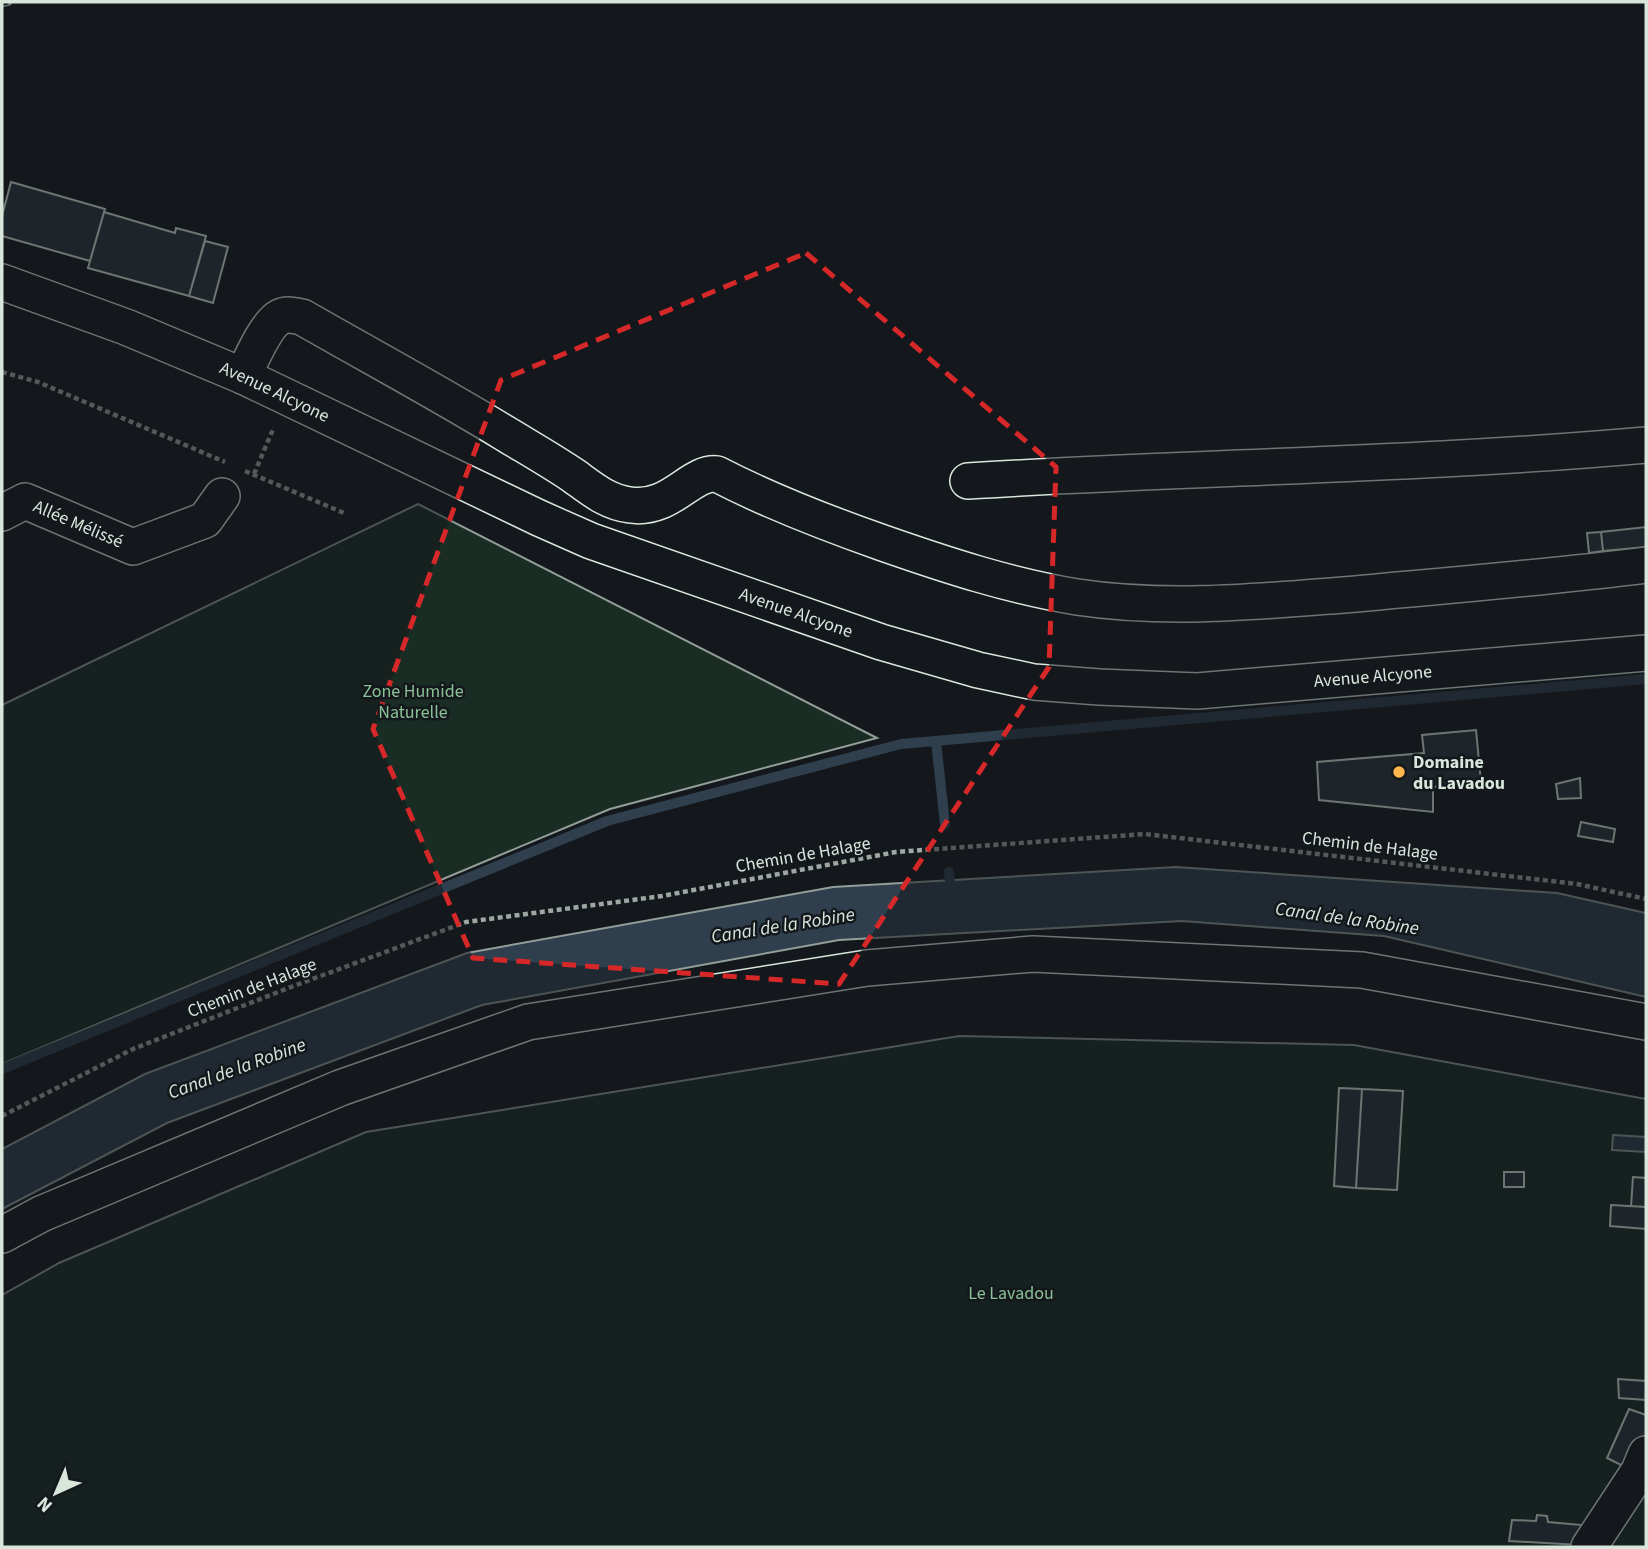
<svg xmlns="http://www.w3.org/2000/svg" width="1648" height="1549" viewBox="0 0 1648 1549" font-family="'Source Sans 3',sans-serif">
	<rect width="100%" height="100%" fill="#14181c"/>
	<path fill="#1a2d24" stroke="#939e99" stroke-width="2" d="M418,504L877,738L610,809L2,1064V705Z
		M959,1036L1354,1045L1646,1099V1547H2V1295L59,1263L366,1132Z"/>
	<path fill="#2f3f4d" stroke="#939e99" stroke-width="2" d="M1176,867L1557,893L1646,913V997L1384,936L1182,921L839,940L482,1005L167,1123L2,1209V1149L145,1074L467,953L833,887Z
		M1613,1135L1646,1137V1152L1612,1150Z"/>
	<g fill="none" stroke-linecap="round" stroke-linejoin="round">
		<path stroke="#2f3f4d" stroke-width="10" d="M936,741L945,825
			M949,872L951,891
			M2,1069L607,821L901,744L1646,679"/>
	</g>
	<path fill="#2c363c" stroke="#d8e6dc" stroke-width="2" d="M11,182L105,209L90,261L2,236V216Z
		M104,212L175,233L176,228L206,236L189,296L88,268Z
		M205,241L228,247L213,303L189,296Z
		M1646,527V547L1603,551L1601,532Z
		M1601,532L1603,551L1589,553L1587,533Z
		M1476,730L1481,782L1433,787V812L1319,800L1317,762L1424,753L1422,735Z
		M1580,778L1581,798L1558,799L1556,784Z
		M1581,822L1615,829L1613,842L1578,836Z
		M1339,1088L1362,1089L1356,1188L1334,1186Z
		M1362,1089L1403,1091L1397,1190L1356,1188Z
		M1504,1172H1524V1187H1504Z
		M1633,1177L1646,1178V1207L1631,1206Z
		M1611,1205L1646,1207V1229L1610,1226Z
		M1618,1379L1646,1381V1400L1619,1398Z
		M1629,1409L1646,1415V1434L1629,1469L1607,1458Z
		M1537,1515L1547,1516L1548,1522L1593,1526L1580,1545L1509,1541L1512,1520L1536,1521Z"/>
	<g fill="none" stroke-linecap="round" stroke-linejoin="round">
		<defs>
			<g id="minor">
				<path id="s1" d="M2,282L126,327L243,376L539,518L591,541L881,642L978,670L1034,682L1099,687L1197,691L1646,653"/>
				<path d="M243,376C250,362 266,324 280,317C287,313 295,316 302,317C370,356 439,393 506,434C529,448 552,461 574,476C592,489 607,502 630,505C671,511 691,471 717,474C771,502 826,523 883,543C946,565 1010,586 1077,597C1170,611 1263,601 1356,594C1453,585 1550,577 1646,565"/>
				<path d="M968,481C1194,467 1421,465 1646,445"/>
				<path id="s2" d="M2,513L25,501L133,547L205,520L222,496"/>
				<path d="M2,1235L41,1214L340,1088L528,1022L867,968L1033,954L1362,970L1646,1022"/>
				<path d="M1589,1547L1639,1471L1646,1454"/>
			</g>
		</defs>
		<use href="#minor" stroke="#d8e6dc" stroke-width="38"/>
		<path stroke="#9da8a2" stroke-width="4.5" stroke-dasharray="5 3.5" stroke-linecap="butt" d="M2,372L38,382L225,462
			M245,471L344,513
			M254,474L274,427
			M2,1116L133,1049L291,987L466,922L662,896L896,852L1145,834L1577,884L1646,899"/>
		<use href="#minor" stroke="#14181c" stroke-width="35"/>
		<defs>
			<path id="rail" d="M2,3L8,2"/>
		</defs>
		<use href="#rail" stroke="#d8e6dc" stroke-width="8"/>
		<use href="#rail" stroke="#14181c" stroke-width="5" stroke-dasharray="16" stroke-linecap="butt"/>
	</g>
	<path d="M0 0H1648V1549H0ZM806,253L1056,467L1049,667L839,984L473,958L373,729L501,380Z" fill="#14181c" fill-opacity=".55" fill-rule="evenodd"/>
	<path fill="none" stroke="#d62828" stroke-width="5" stroke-dasharray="14 9" stroke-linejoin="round" d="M806,253L1056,467L1049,667L839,984L473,958L373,729L501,380Z"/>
	<circle fill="#ffb74d" stroke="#14181c" stroke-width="2.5" cx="1399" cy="772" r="7"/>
	<g text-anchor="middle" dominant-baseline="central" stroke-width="5" stroke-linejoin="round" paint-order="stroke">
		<g font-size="18" fill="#d8e6dc" stroke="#14181c">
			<text stroke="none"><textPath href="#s1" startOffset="294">Avenue Alcyone</textPath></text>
			<text stroke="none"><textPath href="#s2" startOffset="84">Allée Mélissé</textPath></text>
			<text stroke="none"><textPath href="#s1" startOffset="861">Avenue Alcyone</textPath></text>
			<text stroke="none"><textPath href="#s1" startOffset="1449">Avenue Alcyone</textPath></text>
			<text transform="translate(1370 846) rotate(7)">Chemin de Halage</text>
			<text transform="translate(803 855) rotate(-10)">Chemin de Halage</text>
			<text transform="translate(252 988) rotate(-21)">Chemin de Halage</text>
		</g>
		<g font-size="18" fill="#8ac095" stroke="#14181c">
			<text x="413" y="691">Zone Humide<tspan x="413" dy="21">Naturelle</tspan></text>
			<text x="1011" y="1293">Le Lavadou</text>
		</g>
		<g font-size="18" font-weight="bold" fill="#d8e6dc" stroke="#14181c" text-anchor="start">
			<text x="1413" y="762">Domaine<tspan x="1413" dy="21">du Lavadou</tspan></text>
		</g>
		<g font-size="19" font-style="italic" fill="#d8e6dc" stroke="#14181c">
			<text transform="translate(1347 919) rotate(8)">Canal de la Robine</text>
			<text transform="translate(783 926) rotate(-9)">Canal de la Robine</text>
			<text transform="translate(237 1069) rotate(-20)">Canal de la Robine</text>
		</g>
	</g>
	<rect width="1648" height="1549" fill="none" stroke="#d8e6dc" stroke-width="7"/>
	<g transform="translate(56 1493) rotate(224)" stroke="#14181c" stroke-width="5" paint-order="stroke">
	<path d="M0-5L12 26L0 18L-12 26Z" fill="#d8e6dc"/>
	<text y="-10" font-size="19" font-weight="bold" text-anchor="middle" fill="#d8e6dc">N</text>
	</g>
</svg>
